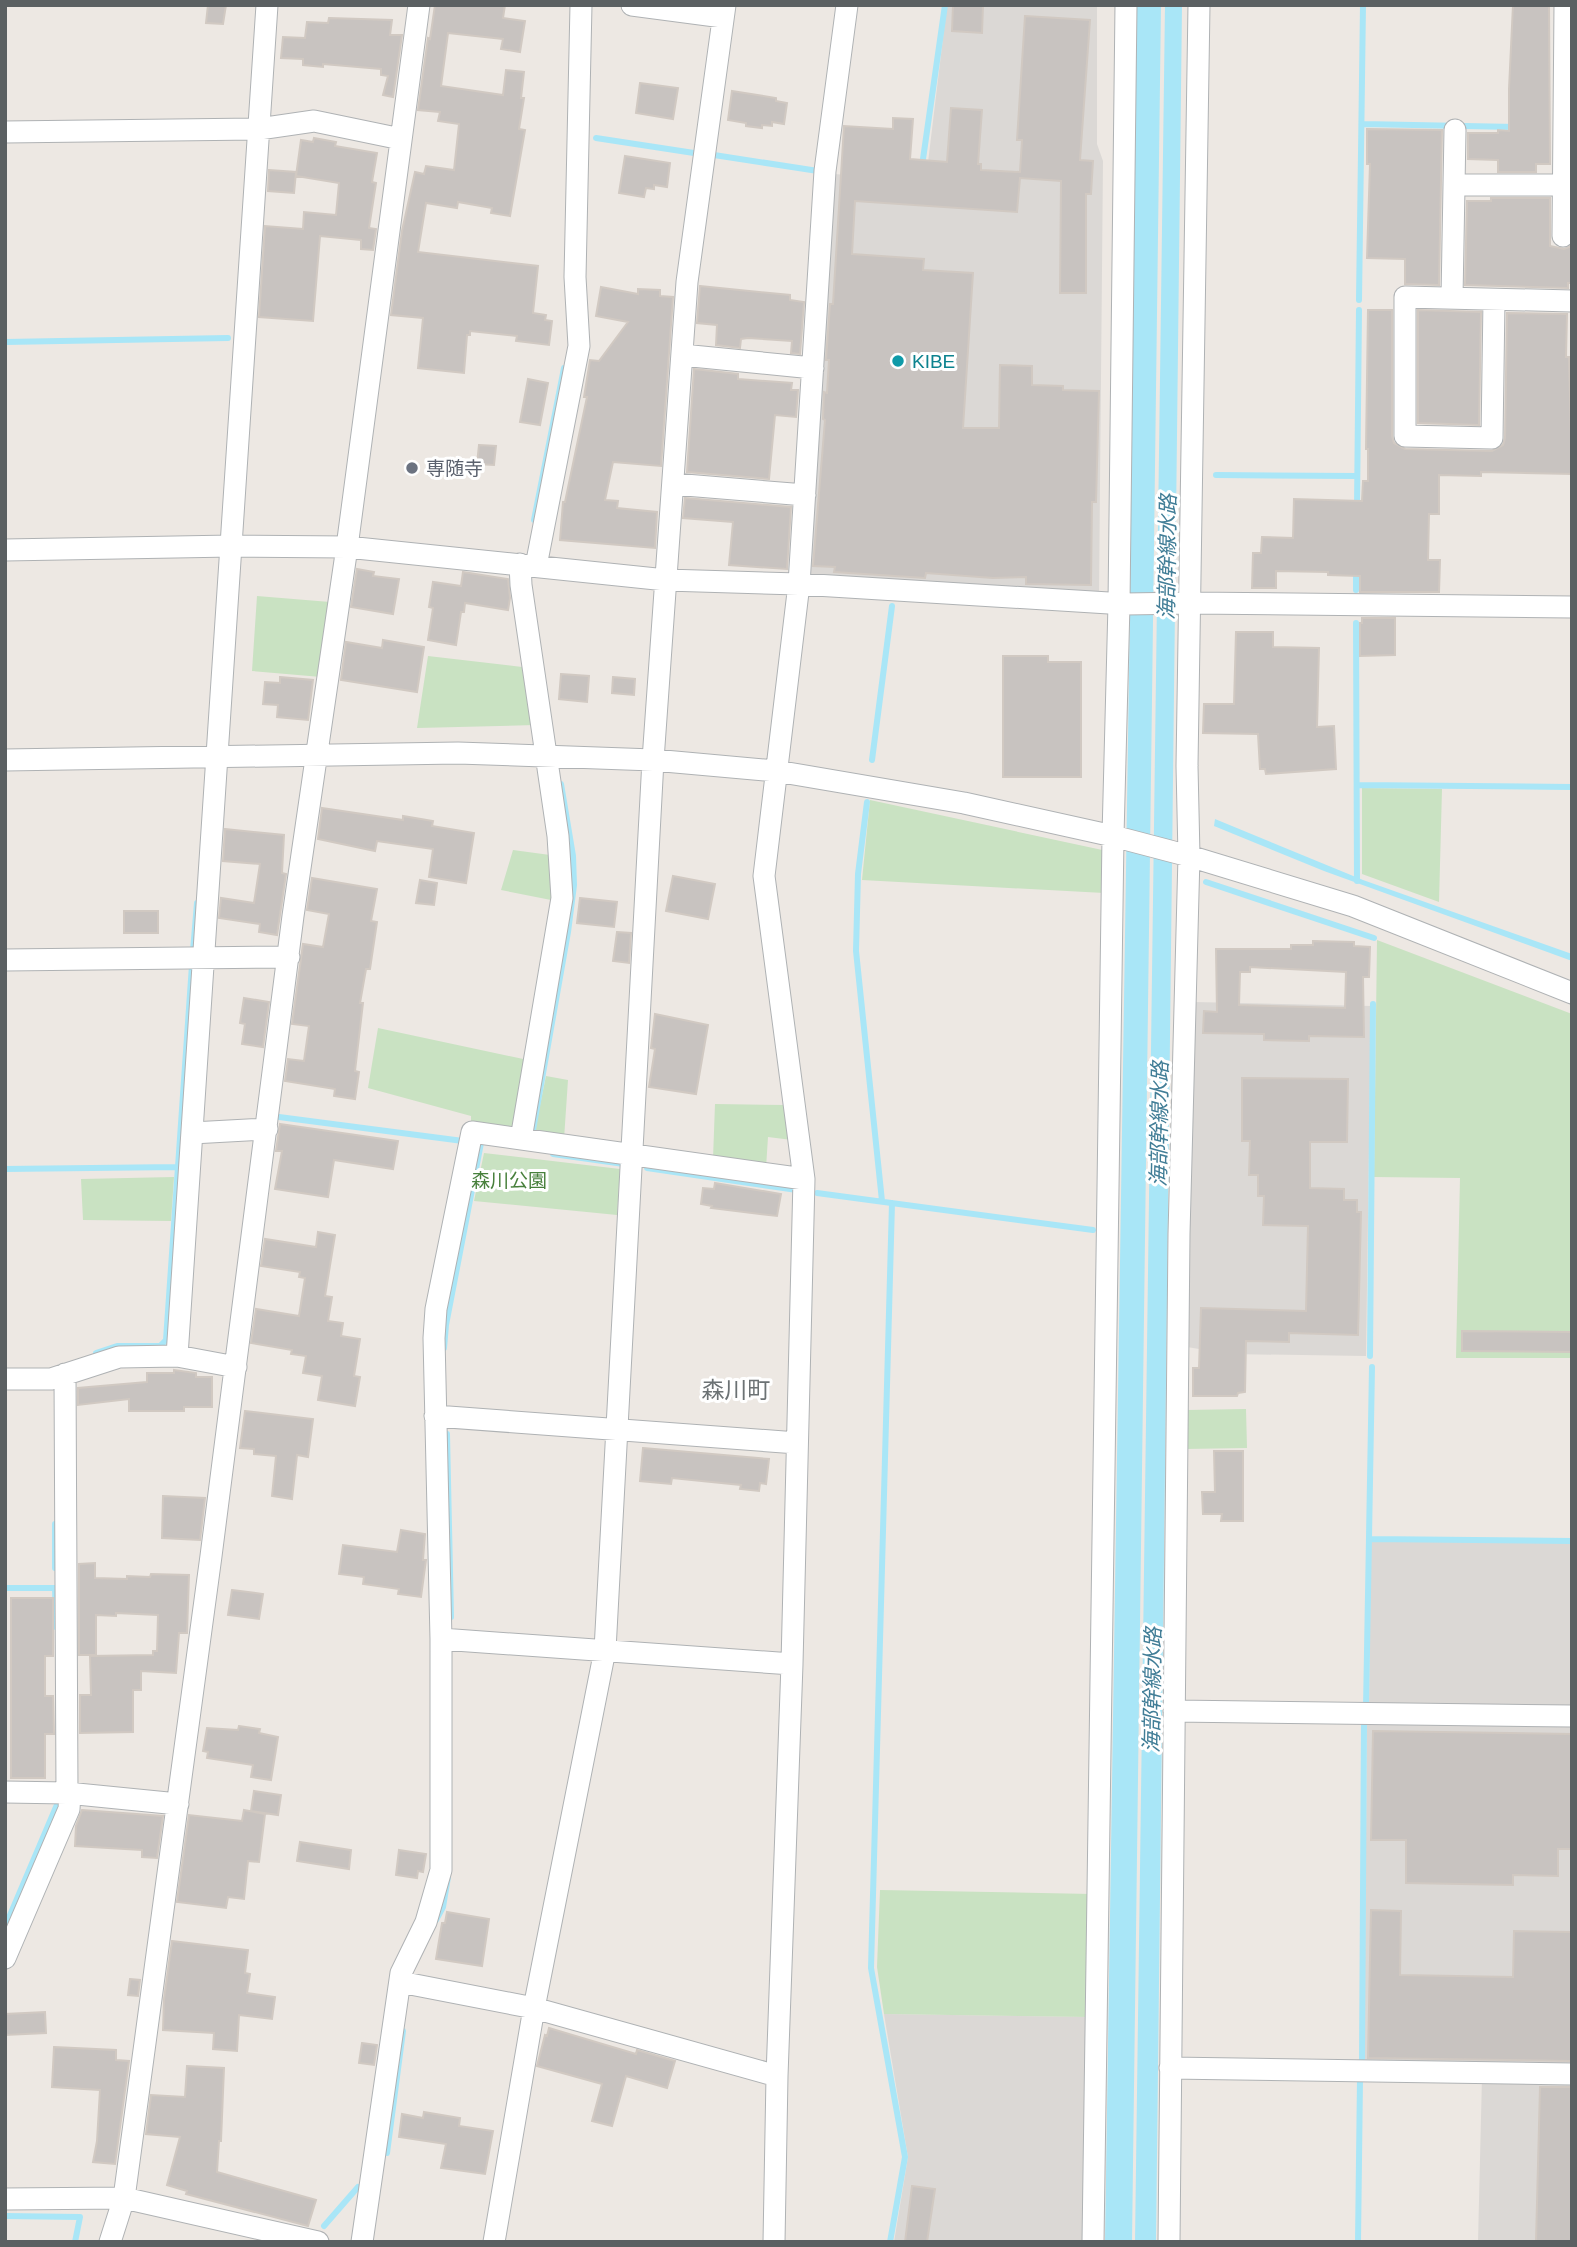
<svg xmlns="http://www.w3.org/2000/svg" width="1577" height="2247" viewBox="0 0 1577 2247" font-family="Helvetica,'Noto Sans JP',sans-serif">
	<rect width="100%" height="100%" fill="#ede8e3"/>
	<path fill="#dbd8d5" d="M947,5H1097V144L1103,161L1099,594L813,577L808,570L832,174L926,179Z
		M1194,1002L1371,1006L1366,1356L1229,1354L1187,1347Z
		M1371,1541L1572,1543V1712L1369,1708Z
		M1367,1721L1572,1723V2068L1364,2064Z
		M884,2014L1089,2017L1088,2242H894L908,2157Z
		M1482,2077L1572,2079V2242H1478Z"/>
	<path fill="#c9e2c2" d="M257,596L330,602L321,677L252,671Z
		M428,656L522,667L535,725L417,728Z
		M1362,788L1442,789L1439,902L1362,874Z
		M870,800L1107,851L1104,893L862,880Z
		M513,850L550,855L555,884L551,900L501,890Z
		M1377,940L1572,1014V1358H1456L1460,1178L1374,1177Z
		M378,1028L528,1060L516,1129L471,1127V1116L368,1088Z
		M546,1076L568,1080L564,1139L534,1135Z
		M715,1104L786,1105L792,1140L768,1137L766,1168L713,1159Z
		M484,1153L620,1169L617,1215L474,1201Z
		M174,1177L171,1221L83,1220L81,1179Z
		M1246,1409L1247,1448L1185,1449L1186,1410Z
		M880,1890L1092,1894L1089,2017L884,2014L877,1967Z"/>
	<path fill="#a9e6f7" d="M1136,5H1161L1132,2242H1105L1130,609Z
		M1165,5H1182L1156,2242H1135Z
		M1215,819L1363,880L1572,954V961L1324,871L1214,826Z"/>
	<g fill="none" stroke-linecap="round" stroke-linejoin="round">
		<path stroke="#a9e6f7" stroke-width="6" d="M1362,124L1516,127
			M596,138L694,153
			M714,155L818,171
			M922,166L945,5
			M1359,300L1363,5
			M5,342L228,338
			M1216,475L1357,476
			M1357,507L1359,310
			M534,520L564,368
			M1356,590V571
			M1356,623L1357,881
			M872,760L892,606
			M1357,785L1572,787
			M867,802L858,874L856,951L882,1201
			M1206,882L1374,938
			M193,951L197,903
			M279,1117L463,1141
			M533,1130L568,932L574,885L573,856L561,784
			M553,1154L624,1164
			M647,1168L797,1190
			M5,1169L178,1167
			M817,1193L1093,1230
			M444,1348L446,1325L481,1143
			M96,1353L117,1346H160L166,1340L192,965
			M1370,1356L1373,1004
			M447,1434L451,1617
			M1369,1539L1572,1541
			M55,1568V1524
			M5,1588H55L56,1627
			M1366,1708L1372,1367
			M436,1920L443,1907L448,1877
			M5,1927L59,1800
			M1362,2064L1364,1723
			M387,2153L403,2031
			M5,2216L80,2217L75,2242
			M324,2226L358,2187
			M890,2242L905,2157L871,1968L892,1203
			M1358,2242L1360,2079"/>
	</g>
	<path fill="#c8c3c0" stroke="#d1c9c2" stroke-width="2" fill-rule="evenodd" d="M208,5H226L223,24L206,23Z
		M435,5H505L503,18L525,21L520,52L501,49L503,39L448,33L441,86L503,95L506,70L524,72L521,98H524L519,129L525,130L510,216L491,213L492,208L458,202L457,208L426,203L418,252L538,266L533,313L546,315L545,320L552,321L549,345L516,341L517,336L470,331V335H467L464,373L418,368L423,318L391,315L402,231L415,172L424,174L426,166L454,170L459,124L438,121L440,112L418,110L428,38L430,39Z
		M953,5H983L982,33L952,31Z
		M1513,5H1549L1550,164H1536V172H1498V160L1468,159V133H1498V130L1509,131V89Z
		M1025,16L1090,20L1080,160L1093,161L1091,194H1086V293H1060L1061,181L1020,178L1017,212L855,201L852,254L924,259L923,270L973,273L963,428H999L1000,365L1032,366V385L1063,386V390L1099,391L1096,502H1092L1091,585L1026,584V577L993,578L926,573L925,578L834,572L835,567L813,566L825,420L823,419L824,392L827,393L829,360H826L830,304H833L844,126L893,129V118L913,119L910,159L947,162L951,108L982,110L978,164H981V170L1020,172L1022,140H1017Z
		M329,18L392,20L390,35H402L393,97L383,95L388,76L381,75V69L323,64V67L303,65V59L281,58L283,37L305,38L307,22L328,23Z
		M640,83L678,88L673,119L636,113Z
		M732,91L776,98V101L787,103L784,124L772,122V126L762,125V128L746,126V123L728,120Z
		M1367,129L1442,130L1439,285L1405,284V259L1367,258L1370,164H1367Z
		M314,138L336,142L335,146L377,153L372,182L376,183L369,228L376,229L373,250L361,249V240L320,236L313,321L259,317L265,226L303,229L304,212L336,215L339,183L296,176L301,140L313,142Z
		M625,156L670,163L667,187L654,185V189L646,188L644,197L619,193Z
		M269,170L296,172L294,193L268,191Z
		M1491,198H1550V246L1564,249L1572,246V283H1568V288L1465,285L1467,201H1491Z
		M700,286L790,295V300L804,302L800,354L791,353L792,341L748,338L741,339L740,348L716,345L717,325L697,323Z
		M601,287L638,294V289L660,290V296L673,297L661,466L613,462L605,500L618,501L617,508L657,512L655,548L560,540L563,502H565L587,397H584L590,360L599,361L628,322L596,316Z
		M1368,310H1392V436L1394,443L1405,449L1492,451L1503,445L1505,438L1507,313L1567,314L1566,357H1569L1572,474L1481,472V476L1439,475V514H1429L1428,560H1440L1439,592H1360V576L1328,575V572L1276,571V588H1252L1253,553H1261L1262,537L1293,538L1294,499L1362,501L1363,481H1368V449H1366Z
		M1418,310L1481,312L1479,425L1418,423Z
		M694,369L738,374V379L792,383L791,390H798L796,417L775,415L769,479L687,472Z
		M528,379L548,383L540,425L520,422Z
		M479,445L496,446L494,465L477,464Z
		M685,498L791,507L787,569L729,565L733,522L683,518Z
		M357,569L374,572L373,576L399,579L393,614L351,607Z
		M463,572L508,579L510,598L508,610L465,603L464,612H461L456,645L428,640L433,608L429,607L433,582L461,586Z
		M1362,618H1395V655L1360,656V623H1362Z
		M1236,632H1273V647L1319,648L1317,727L1334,726L1336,769L1266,774L1265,769H1260L1258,734L1203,733L1204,704H1234Z
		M383,640L424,647L417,692L341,680L346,642L382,648Z
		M1003,656H1048V662H1081V777H1003Z
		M561,674L589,676L587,702L559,699Z
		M280,677L313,680L308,720L277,717L278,705L263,704L265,682L280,683Z
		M613,677L635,679L634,695L612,693Z
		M322,808L403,820V816L433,821L432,826L474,833L466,883L429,877L433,849L377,841L375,851L318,839Z
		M225,829L284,835L282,873L286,874L277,935L259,932L260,924L219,918L221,898L254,903L260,864L223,861Z
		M673,876L715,884L708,919L666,911Z
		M312,878L377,889L371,921L377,922L370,969H366L360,1003H363L355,1071L359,1072L355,1099L334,1096L335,1089L285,1081L288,1059L304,1061L309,1026L292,1024L303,944L323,947L329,914L307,910Z
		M420,880L437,883L434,905L416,903Z
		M580,898L617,902L614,927L577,923Z
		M124,911H158V933H124Z
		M617,932L631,933L629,963L613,961Z
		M1313,941L1354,942V946L1370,947L1369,977H1363L1364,1037L1309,1036V1041L1264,1040V1034L1203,1033L1204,1011L1217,1012L1216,949H1291V945H1313ZM1250,967L1346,972L1345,1008L1239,1005L1240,972H1250Z
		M244,998L269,1002L263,1047L242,1044L245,1024L240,1023Z
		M655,1014L708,1025L696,1094L649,1087L655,1049L651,1048Z
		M1242,1078L1348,1079L1347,1142H1310V1188L1344,1189V1200H1357V1212H1361L1358,1335L1289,1333V1342L1246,1341L1245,1392L1238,1393L1237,1396H1193V1368H1199L1201,1308L1306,1311L1308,1226L1263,1225L1264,1196H1258V1175H1249L1250,1141H1242Z
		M280,1124L398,1141L393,1169L334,1160L328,1197L275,1189L282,1151H276Z
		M715,1183L781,1194L777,1216L711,1208L712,1206L701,1204L703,1188L714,1189Z
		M318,1232L335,1235L325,1296L332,1297L328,1321L343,1323L341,1336L360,1339L354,1376L360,1377L355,1406L318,1400L322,1376L303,1373L306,1356L291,1354L292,1350L251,1343L256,1309L299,1316L305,1278L299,1277L300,1272L261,1266L265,1239L316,1247Z
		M1462,1331L1572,1332V1352L1462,1351Z
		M174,1370L196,1373V1377H212V1407H184V1411H129V1399L78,1405V1388L147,1382V1373H174Z
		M245,1411L313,1419L308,1457L297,1455L292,1499L272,1496L276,1456L254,1454V1449L240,1448Z
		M643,1448L769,1459L766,1484L760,1483L759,1491L740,1489L741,1485L672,1478L671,1484L640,1481Z
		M1214,1451H1243V1521H1221L1222,1514H1203L1202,1492H1215Z
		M163,1496L205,1498L200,1540L162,1538Z
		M401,1530L425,1534L423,1560H426L421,1597L398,1594L399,1589L363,1584L364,1577L339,1574L343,1545L397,1552Z
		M95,1563V1578L127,1579V1576L150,1577L151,1574L189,1575L187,1633H179L176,1673L141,1671V1690H133V1732L80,1733V1695H91L90,1656L153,1655V1651H157L158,1615L116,1613V1616L96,1615V1655H79V1564Z
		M232,1590L263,1594L259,1619L228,1615Z
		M11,1598H53V1656H45V1696H53L54,1734H45V1778H11Z
		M239,1726L260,1729L259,1733L278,1737L271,1780L251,1777L253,1765L207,1758L208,1752L203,1751L207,1728L238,1730Z
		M1373,1731L1572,1734V1849H1558V1876L1513,1875V1885L1406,1883V1840H1371Z
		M254,1791L281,1795L278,1815L251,1811Z
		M82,1810L163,1816L157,1858L142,1857V1850L75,1846L76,1826Z
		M244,1810L265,1814L259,1862L248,1861L244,1899L228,1897L226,1908L177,1902L189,1815L242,1821Z
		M300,1842L351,1850L349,1869L297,1861Z
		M399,1850L426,1854L423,1872L418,1871L417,1878L396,1875Z
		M1371,1910L1401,1911L1400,1975L1513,1977L1514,1931L1572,1932V2061L1368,2058Z
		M447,1912L489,1919L482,1966L436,1959L442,1923H445Z
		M172,1941L248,1950L245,1973L250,1974L247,1993L275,1997L272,2019L239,2015L237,2051L213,2049L214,2033L163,2030L164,1999Z
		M130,1979L140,1980L138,1996L128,1995Z
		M45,2012L46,2033L5,2035V2014Z
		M549,2028L636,2054L637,2050L675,2061L667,2088L626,2076L612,2126L592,2121L602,2084L537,2066L545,2035L547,2036Z
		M362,2043L377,2045L374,2065L359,2063Z
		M54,2047L116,2050V2060L129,2061L115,2164L93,2162L97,2141L100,2090L52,2087Z
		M187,2066L224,2068L221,2141H219L217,2172L316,2200L308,2226L186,2194L187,2191L167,2185L180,2137L146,2134L151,2095L185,2097Z
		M1540,2087H1571L1572,2242H1536Z
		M424,2112L460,2118L459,2126L493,2131L485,2174L441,2168L446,2144L399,2137L402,2114L423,2118Z
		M912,2186L935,2189L927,2242H905Z"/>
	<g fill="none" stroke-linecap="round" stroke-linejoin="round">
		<defs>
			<path id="minor" d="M632,5L723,17
				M5,132L259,129L314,121L401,139
				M1454,185H1572
				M1563,236L1565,5
				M1452,298L1455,130
				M1494,300L1492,438L1405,436V297L1572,301
				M682,355L813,368
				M673,484L805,495
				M5,550L232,546L347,547L666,580L799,584L1125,604L1191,603L1572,607
				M520,564L521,585L558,836L562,898L521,1139
				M536,566L579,346L575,277L581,5
				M5,760L458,753L653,760L776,771L964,803L1113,836L1189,856L1353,906L1572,993
				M5,960L289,957
				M192,1133L267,1129
				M177,1356L267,5
				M65,1374L67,1793
				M5,1379H51L119,1357L177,1356L236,1367
				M435,1416L797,1443
				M441,1639L792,1664
				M1174,1711L1572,1716
				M5,1792L67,1793L178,1804
				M5,1958L69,1809L70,1793
				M400,1982L534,2008L777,2076
				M1170,2068L1572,2074
				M5,2199L124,2198L318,2242
				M110,2242L124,2198L211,1556L293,916L347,547L419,5
				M362,2242L401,1973L426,1922L441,1870V1639L434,1338L436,1309L472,1132L804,1179
				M494,2242L534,2008L605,1650L653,760L687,282L725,5
				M774,2242L777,2076L792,1664L804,1179L764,876L799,584L825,171L847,5
				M1093,2242L1113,836L1119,604L1126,5
				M1169,2242L1179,1234L1189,856L1187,766L1199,5"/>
		</defs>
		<use href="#minor" stroke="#afb2b4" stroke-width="23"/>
		<use href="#minor" stroke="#fff" stroke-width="21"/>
	</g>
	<circle fill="#0f9aa8" stroke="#fff" stroke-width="2.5" cx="898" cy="361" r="7"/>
	<circle fill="#6b7280" stroke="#fff" stroke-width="2.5" cx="412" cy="468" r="7"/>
	<g text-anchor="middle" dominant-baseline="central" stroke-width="6" stroke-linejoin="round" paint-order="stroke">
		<g font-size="19" fill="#0d838f" stroke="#fff" text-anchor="start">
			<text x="912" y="361">KIBE</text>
		</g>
		<g font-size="19" fill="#5b616d" stroke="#fff" text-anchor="start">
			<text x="426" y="468">専随寺</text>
		</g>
		<g font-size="19" fill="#48803c" stroke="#fff">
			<text x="509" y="1180">森川公園</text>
		</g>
		<g font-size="21" font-style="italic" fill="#427e97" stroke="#fff">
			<text transform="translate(1167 557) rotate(-89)">海部幹線水路</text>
			<text transform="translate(1159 1124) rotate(-89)">海部幹線水路</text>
			<text transform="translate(1152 1690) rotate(-89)">海部幹線水路</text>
		</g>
		<g font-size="23" fill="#6c7274" stroke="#fff">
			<text x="736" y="1390">森川町</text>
		</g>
	</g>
	<rect width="1577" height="2247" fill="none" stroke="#5b6062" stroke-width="14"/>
</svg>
